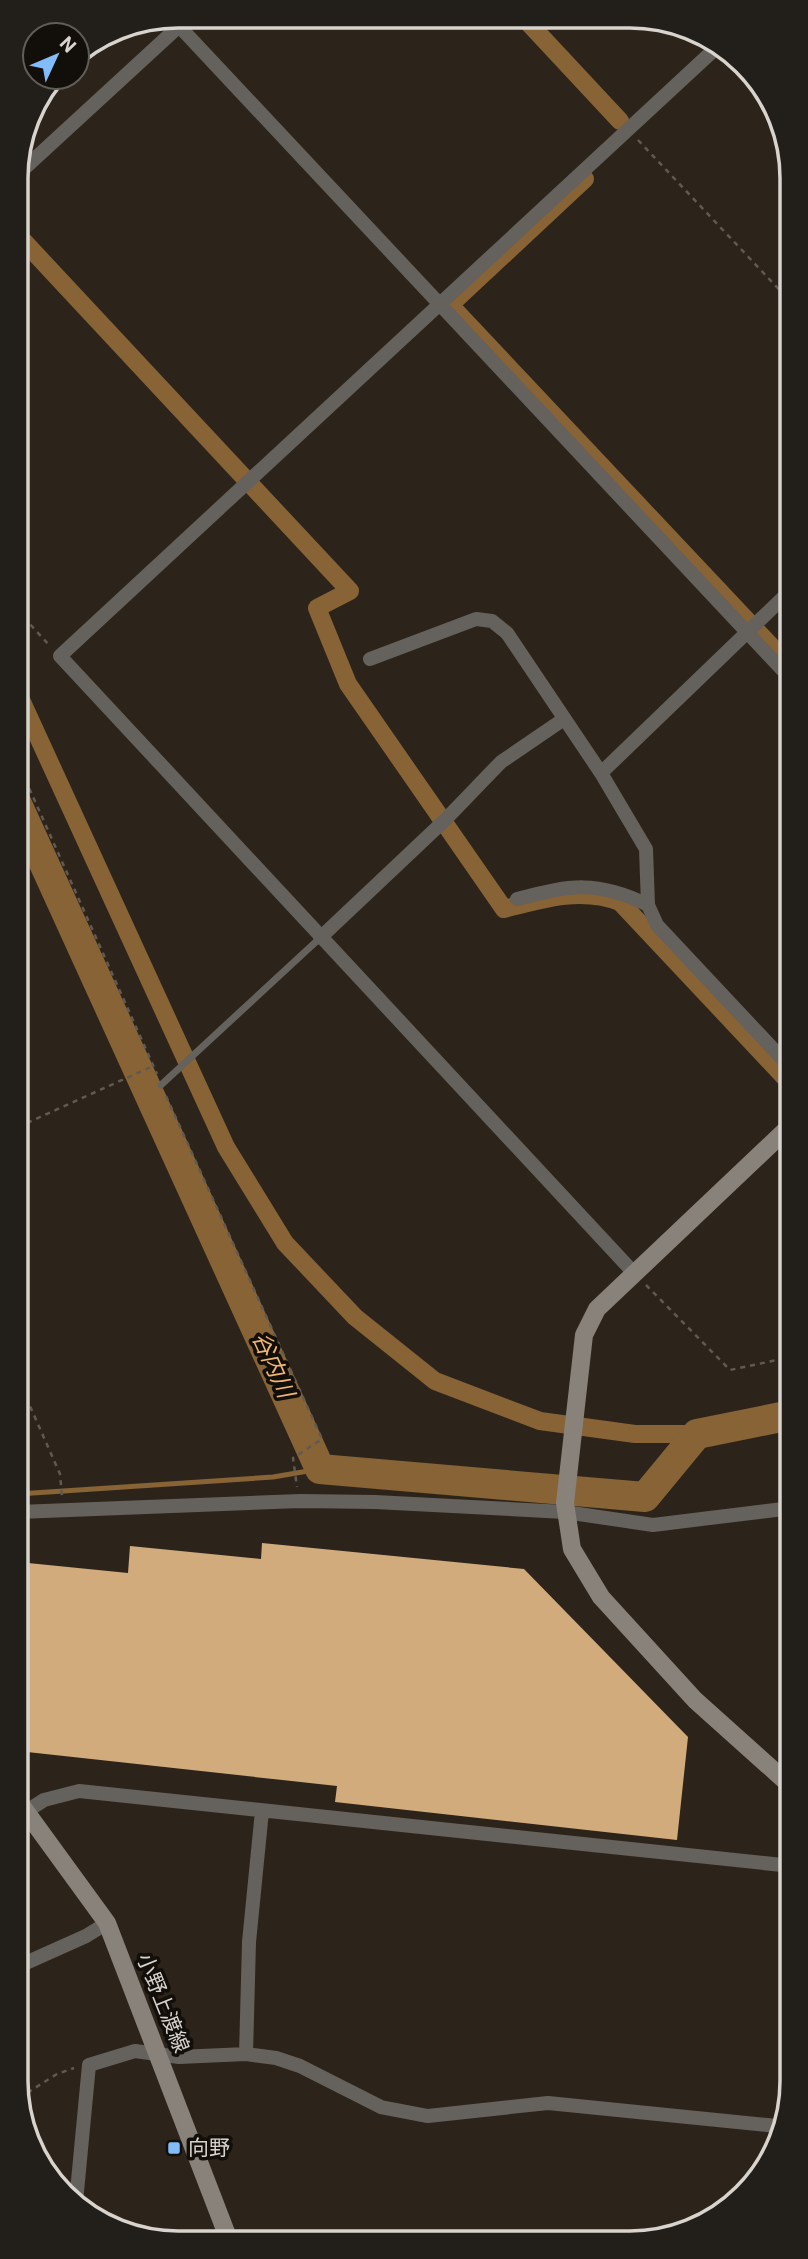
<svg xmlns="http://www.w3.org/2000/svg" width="808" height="2259" viewBox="0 0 808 2259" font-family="Roboto,'Noto Sans JP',sans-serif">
	<rect width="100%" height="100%" fill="#2c241a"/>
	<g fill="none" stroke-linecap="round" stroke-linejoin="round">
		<path stroke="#876335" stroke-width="5" d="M18,1494L273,1477L320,1469"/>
		<path stroke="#876335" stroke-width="18" d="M524,18L620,121
			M585,179L450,305L790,666
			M16,233L350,591L317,608L348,684L504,909C542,899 581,887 620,902L790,1083
			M17,691L226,1147L285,1243L355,1317L435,1381L540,1421L635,1434H697"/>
		<path stroke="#876335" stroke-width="30" d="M17,804L320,1469L645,1497L697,1434L791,1415"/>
	</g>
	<path fill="#d2ab7c" d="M262,1543L524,1569L688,1737L677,1840L335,1802L337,1786L18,1751V1562L128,1573L130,1546L261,1559Z"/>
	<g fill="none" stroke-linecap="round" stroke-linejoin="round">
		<path stroke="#615a52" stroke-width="2.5" stroke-dasharray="5 5" stroke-linecap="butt" d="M638,140L789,300
			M17,610L50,646
			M17,761L157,1074
			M166,1096L322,1439L293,1458L297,1487
			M18,1127L153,1066
			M646,1285L730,1370L791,1357
			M18,1379L60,1474L62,1496
			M19,2098L57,2074L74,2068"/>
		<path stroke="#65615c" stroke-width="7" d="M161,1085L320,938"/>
		<path stroke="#65615c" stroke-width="14" d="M179,26L790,678
			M16,176L190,16
			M370,659L476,619L492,621L507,633L601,773L646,849L648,905L657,925L790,1067
			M601,773L790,591
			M517,899C570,885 597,880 648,905
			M320,938L446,819L501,762L564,719
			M634,1273L60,656L716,48
			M18,1512L300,1501L375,1502L565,1512L653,1525L791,1508
			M27,1811L44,1800L79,1791L792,1866
			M19,1966L86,1936L107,1923
			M246,2054L249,1942L262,1811
			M76,2202L89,2065L135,2051L179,2057L246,2054L276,2058L300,2066L381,2107L428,2116L548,2103L777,2126"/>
		<path stroke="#89827b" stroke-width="18" d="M790,1126L597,1309L584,1335L565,1503L572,1549L601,1597L695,1700L791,1786
			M19,1802L107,1923L229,2240"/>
	</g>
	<rect fill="#83bcfb" stroke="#120e0a" stroke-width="2.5" x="167" y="2141" width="14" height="14" rx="3.5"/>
	<g text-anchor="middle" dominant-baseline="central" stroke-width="7" stroke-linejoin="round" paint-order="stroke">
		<g font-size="21" fill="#d8d3cd" stroke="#120e0a">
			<text transform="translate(163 2003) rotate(68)">小野上渡線</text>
		</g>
		<g font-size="21" fill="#d8d3cd" stroke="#120e0a" text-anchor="start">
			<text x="188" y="2148">向野</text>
		</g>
		<g font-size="23" font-style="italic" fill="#eeb671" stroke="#120e0a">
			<text transform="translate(273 1365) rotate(66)">谷内川</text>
		</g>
	</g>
	<path d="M0 0H808V2259H0ZM178 28H630A150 150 0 0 1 780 178V2081A150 150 0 0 1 630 2231H178A150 150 0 0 1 28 2081V178A150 150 0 0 1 178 28Z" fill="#221e1a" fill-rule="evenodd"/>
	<path fill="none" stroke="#d8d3cd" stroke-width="3.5" d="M178 28H630A150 150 0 0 1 780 178V2081A150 150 0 0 1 630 2231H178A150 150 0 0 1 28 2081V178A150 150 0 0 1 178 28Z"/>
	<g transform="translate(56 56) rotate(46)"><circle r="33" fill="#120e0a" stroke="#615d58" stroke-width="2"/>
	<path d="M0-5L12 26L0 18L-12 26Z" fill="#83bcfb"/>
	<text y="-10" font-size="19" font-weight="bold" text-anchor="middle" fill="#d8d3cd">N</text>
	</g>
</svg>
